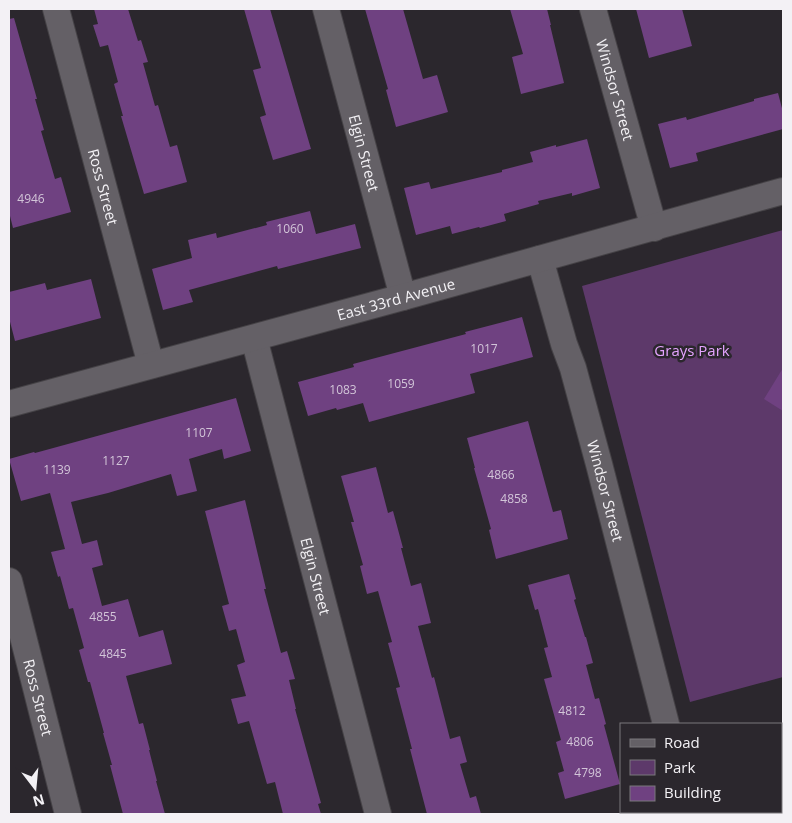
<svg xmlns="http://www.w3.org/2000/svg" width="792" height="823" viewBox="0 0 792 823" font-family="'Open Sans',sans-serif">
	<rect width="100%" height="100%" fill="#2b272d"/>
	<path fill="#5d396a" d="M783,230V677L690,702L582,286Z"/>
	<path fill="#6f4181" d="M94,9H128L138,41L141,40L148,62L143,63L155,106L158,105L170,147L177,145L187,182L144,194L121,116H123L114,84L118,82L108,45L100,47L93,25L98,24Z
		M244,9H270L311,149L273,160L260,117L266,115L253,70L261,68Z
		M365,9H403L423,79L437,75L448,112L396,127L386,90L388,89Z
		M510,9H547L551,25H550L564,83L521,94L512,57L523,54Z
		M636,9H682L692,46L649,58Z
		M14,18L37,99H35L44,130L41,131L55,179L61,177L71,212L13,228L9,212V19Z
		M778,93L783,112V129L696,153L698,161L670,168L658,124L686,117L687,120L754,101V99Z
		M587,139L600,188L572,196V193L538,201L539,204L504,214L506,221L480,228L479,227L452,234L450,226L416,235L404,188L429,182L431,189L502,172V170L533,162L530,152L556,145V147Z
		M310,211L316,234L355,224L361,248L278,269L277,266L189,290L193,302L163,310L152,269L192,258L188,240L216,233L217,238L267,225L266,222Z
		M91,279L101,318L15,341L9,318V292L45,283L47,290Z
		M522,317L533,357L470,374L475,393L369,422L363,403L337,410L336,408L308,416L298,382L354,367L353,364L466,334L465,332Z
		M783,368V411L764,399Z
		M236,398L251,451L224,459L222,449L189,459L197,491L177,496L171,474L108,493L71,502L82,544L97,540L103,565L92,568L102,606L128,599L139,637L163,630L172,664L126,676L139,724L143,723L150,750H149L157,781H156L165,814H123L110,765H112L103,733H104L90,682H88L79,650L84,648L73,608L69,609L60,576L58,577L51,552L65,549L50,493L21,501L9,459L34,452L35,453Z
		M528,421L553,512L561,510L568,539L496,559L489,530L491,529L474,468H475L467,438Z
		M376,467L388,513L393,511L403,548H401L411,586L421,583L431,623L418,626L432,678L434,677L450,739L460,736L467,762L460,764L470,798L476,796L481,814H427L410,749H412L396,688L400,687L388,643L392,642L378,591L367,594L360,566L363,565L351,522H354L341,476Z
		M245,500L266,589H264L281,653L287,651L295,679L289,680L296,709H295L321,803L318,804L321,814H283L275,782L267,784L249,721L238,724L231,699L246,696L237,665L245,662L236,629L229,631L222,606L229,604L205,511Z
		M569,574L576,599L574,600L585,637H586L593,663L586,665L595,699L599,698L606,724L604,725L620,784L565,799L558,773L564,771L556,742L561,740L544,679L552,677L544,648L548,647L538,609L535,610L528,585Z"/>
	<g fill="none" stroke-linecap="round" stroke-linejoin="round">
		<defs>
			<g id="minor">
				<path id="s1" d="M56,9L151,365"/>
				<path id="s2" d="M326,9L403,297"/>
				<path id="s3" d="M593,9L654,228"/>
				<path id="s4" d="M540,259L564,344L573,368L599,464L666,724"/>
				<path id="s5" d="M254,338L378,814"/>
				<path id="s6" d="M9,404L403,297L783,191"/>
				<path id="s7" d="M9,581L68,814"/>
				<path d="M689,812V814"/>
			</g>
		</defs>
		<use href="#minor" stroke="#454246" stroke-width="28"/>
		<use href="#minor" stroke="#646066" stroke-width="26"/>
	</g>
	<g text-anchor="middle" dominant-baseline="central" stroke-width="5" stroke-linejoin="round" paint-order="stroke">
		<g font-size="12" fill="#d2c5d8">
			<text x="31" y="198">4946</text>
			<text x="290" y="228">1060</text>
			<text x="484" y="348">1017</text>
			<text x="401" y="383">1059</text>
			<text x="343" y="389">1083</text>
			<text x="199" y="432">1107</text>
			<text x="116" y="460">1127</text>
			<text x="57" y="469">1139</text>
			<text x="501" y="474">4866</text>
			<text x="514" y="498">4858</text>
			<text x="103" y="616">4855</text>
			<text x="113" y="653">4845</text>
			<text x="572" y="710">4812</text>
			<text x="580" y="741">4806</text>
			<text x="588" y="772">4798</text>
		</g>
		<g font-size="15" fill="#f3f1f5" stroke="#2b272d">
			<text stroke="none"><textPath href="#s3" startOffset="84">Windsor Street</textPath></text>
			<text stroke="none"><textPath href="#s2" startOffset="149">Elgin Street</textPath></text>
			<text stroke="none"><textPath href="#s1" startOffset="184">Ross Street</textPath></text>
			<text stroke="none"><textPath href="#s6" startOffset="401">East 33rd Avenue</textPath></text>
			<text stroke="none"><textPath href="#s4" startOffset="241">Windsor Street</textPath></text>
			<text stroke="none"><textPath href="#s5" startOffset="246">Elgin Street</textPath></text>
			<text stroke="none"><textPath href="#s7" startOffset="120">Ross Street</textPath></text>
		</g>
		<g font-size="15" fill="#e5a4ff" stroke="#2b272d">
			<text x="692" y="350">Grays Park</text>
		</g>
	</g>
	<rect width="792" height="823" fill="none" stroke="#f3f1f5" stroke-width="20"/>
	<rect x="620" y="723" width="162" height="90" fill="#2b272d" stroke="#7b787d"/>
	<rect x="630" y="739" width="25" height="8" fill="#646066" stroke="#7b787d"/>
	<text x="664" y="748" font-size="15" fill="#f3f1f5">Road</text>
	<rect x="630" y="760" width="25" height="15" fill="#5d396a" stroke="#7b787d"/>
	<text x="664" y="773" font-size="15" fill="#f3f1f5">Park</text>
	<rect x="630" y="786" width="25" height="15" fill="#6f4181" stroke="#7b787d"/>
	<text x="664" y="798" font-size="15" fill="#f3f1f5">Building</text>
	<g transform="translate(35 788) rotate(164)" stroke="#2b272d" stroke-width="4" paint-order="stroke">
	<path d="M0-4L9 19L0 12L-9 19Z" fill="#f3f1f5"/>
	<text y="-8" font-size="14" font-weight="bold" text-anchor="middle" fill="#f3f1f5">N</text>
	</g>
</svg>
